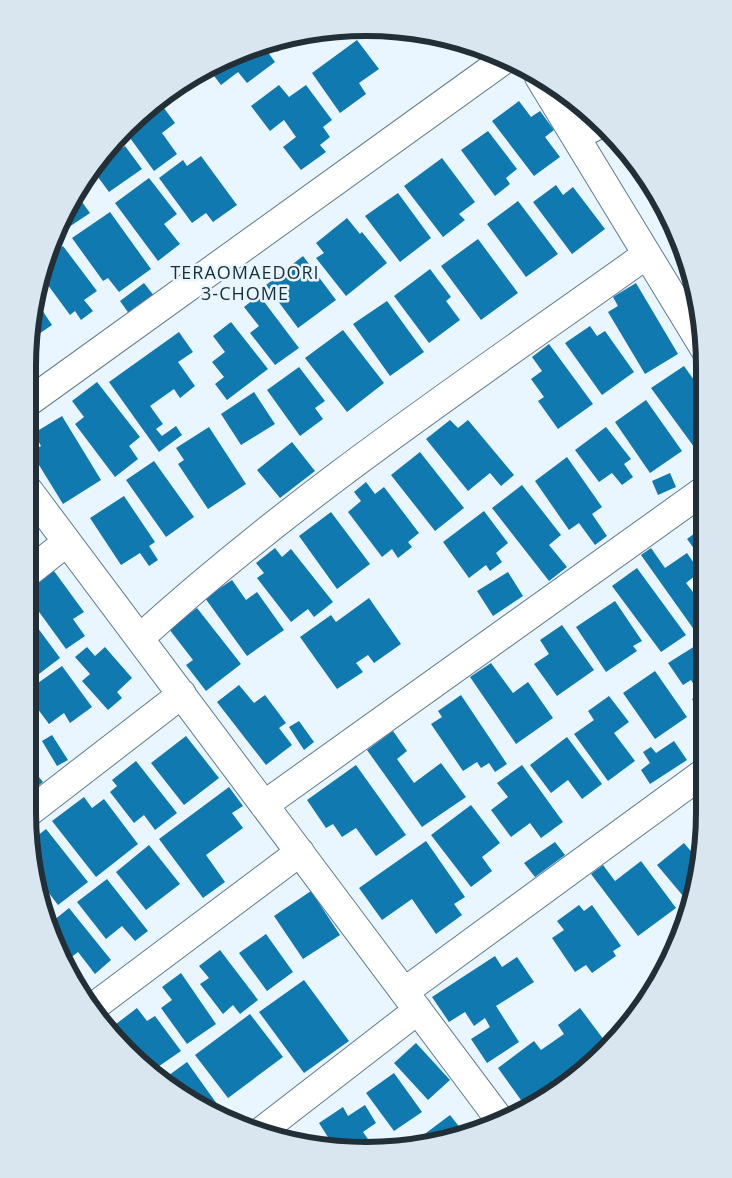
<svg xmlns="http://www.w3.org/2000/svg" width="732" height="1178" viewBox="0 0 732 1178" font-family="'Open Sans',sans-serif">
	<rect width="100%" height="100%" fill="#eaf6ff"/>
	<path fill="#1079b0" d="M350,29H358L347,38L340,30Z
		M300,35L277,52L270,42Z
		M357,40L379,69L359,83L366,94L340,113L312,73Z
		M262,44L275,62L247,83L238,72L221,85L208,68Z
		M279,85L289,97L306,85L332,120L323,127L330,137L320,145L326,152L301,170L283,147L296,137L284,120L270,131L251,106Z
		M158,100L175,123L162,133L177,154L154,171L125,131L143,112Z
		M519,101L531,117L540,111L554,130L545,137L560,157L534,176L492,121Z
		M488,131L517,169L506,178L510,184L495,196L461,150Z
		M112,144L118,151L125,146L142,169L109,192L92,169Z
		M201,156L237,205L213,222L206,213L192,223L159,178L183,160L187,166Z
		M442,158L475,202L459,214L465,220L443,237L404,186Z
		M645,177L659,197L660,205L644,178Z
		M149,178L177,214L164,224L180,244L158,261L115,203Z
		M556,185L563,195L573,187L605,229L572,254L533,202Z
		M398,193L431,238L400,262L365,216Z
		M77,195L90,213L66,229L61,223Z
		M518,201L558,254L526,277L487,224Z
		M110,212L151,269L119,292L108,278L103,281L72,238Z
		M347,218L360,234L362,232L387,263L346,296L316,258L324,253L316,243Z
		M478,239L518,293L481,320L441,266Z
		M63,246L97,291L84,300L93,311L81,320L75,311L70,315L42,277L48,258Z
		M303,256L336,300L298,328L266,285Z
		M430,269L451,297L446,301L460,320L429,343L394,296Z
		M144,283L155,297L130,315L120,301Z
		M636,283L678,354L645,374L608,312L618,306L613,297Z
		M259,295L299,348L275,365L250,333L259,326L244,307Z
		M36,301L52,325L30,340V322Z
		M387,301L424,352L390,376L353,324Z
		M231,322L268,369L227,400L215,384L224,377L212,362L225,352L213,336Z
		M590,326L597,336L605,331L634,372L602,395L565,343Z
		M343,330L384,383L347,412L305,358Z
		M179,332L193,352L178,362L195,386L180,398L174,389L150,406L163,424L156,429L162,436L176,426L182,435L159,452L109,382Z
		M549,344L593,404L558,429L538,401L544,397L531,379L542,371L532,357Z
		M684,366L704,394L703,447L697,451L651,388Z
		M299,367L325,401L315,408L323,419L300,436L267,390Z
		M97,382L140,437L129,446L138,459L115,477L75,424L84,417L72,401Z
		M254,392L275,424L241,445L221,414Z
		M646,400L682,451L650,473L615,422Z
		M62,416L101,480L63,504L31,452L41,446L34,433Z
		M450,420L458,428L468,420L514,475L501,486L490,473L468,491L426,439Z
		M209,427L246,484L208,509L178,464L184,460L176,448Z
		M606,427L631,459L624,464L633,477L622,485L612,473L599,482L575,450Z
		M292,442L315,471L280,498L257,470Z
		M420,452L464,508L435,531L391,475Z
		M567,457L602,507L592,514L607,536L595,545L579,523L569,530L535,481Z
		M154,461L194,517L166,537L126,480Z
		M670,473L676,487L658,495L652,481Z
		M366,482L375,494L384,487L419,533L408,542L412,547L398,558L392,549L382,557L348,512L361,501L354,492Z
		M522,485L561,535L549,545L567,567L549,581L492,508Z
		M124,496L155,542L149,546L158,560L149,566L140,553L121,565L90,518Z
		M484,511L508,543L496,553L502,562L490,571L486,565L469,578L443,542Z
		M331,512L370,564L337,589L299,536Z
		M703,527V561L687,539Z
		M275,548L282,557L291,549L333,602L314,617L308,609L291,622L257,578L264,573L256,563Z
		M651,548L665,568L687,553L700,572L686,583L696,596L703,591V626L695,631L641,555Z
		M637,568L686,635L661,652L612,586Z
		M54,571L84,612L73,619L85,636L66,649L29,598V589Z
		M508,572L523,596L493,616L477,591Z
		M232,580L246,600L257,592L284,630L247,656L205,598Z
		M369,598L401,644L374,663L368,655L356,663L363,672L337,689L300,637L331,615L336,622Z
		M615,601L642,641L633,646L637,651L606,672L576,627Z
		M197,608L241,664L206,691L186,665L193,660L169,629Z
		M29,616L60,658L35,677L28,667Z
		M562,625L594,670L557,696L534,664L549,654L540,640Z
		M703,641L702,684L696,688L691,680L683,685L668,663Z
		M87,647L95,656L105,647L132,678L117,692L122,698L108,710L82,681L90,674L75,657Z
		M491,663L513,693L528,682L553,718L516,744L470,677Z
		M62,666L92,707L70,723L64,713L49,724L28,696V690Z
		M655,671L687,717L655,739L623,693Z
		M239,685L254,703L265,695L286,723L279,728L292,745L266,765L217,702Z
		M702,693V716L692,699Z
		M461,695L507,764L495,772L489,763L481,768L477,762L463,771L431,724L442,717L438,711Z
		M609,696L629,722L614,733L635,761L608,781L574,734L594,720L588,711Z
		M299,721L314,742L304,750L289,727Z
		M393,731L407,751L397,759L414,783L441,763L466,797L422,827L367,750Z
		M52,735L68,760L57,766L42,741Z
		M186,736L219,778L184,805L151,763Z
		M567,737L602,784L582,799L568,780L551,793L530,765Z
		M674,741L687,760L650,784L641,770L650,763L643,752L651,747L656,753Z
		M28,749L37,761L30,766L43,782L30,792L28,789Z
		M136,761L177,813L155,830L144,815L134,823L110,792L117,786L112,780Z
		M356,765L406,835L376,856L356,828L342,837L333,824L326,828L307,800Z
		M522,765L563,822L541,838L530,823L511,837L491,810L508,797L497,783Z
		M229,787L243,806L232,813L243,828L206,855L225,882L203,898L159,839Z
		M84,797L92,808L104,799L138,844L96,877L52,821Z
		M471,805L500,843L482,857L492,871L471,887L431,835Z
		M46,829L88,882L58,905L39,880L36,866L39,864L35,859L32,840Z
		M426,841L465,897L454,904L462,915L436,934L412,899L382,920L359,888Z
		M555,842L565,855L535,877L524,863Z
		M684,843L700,862L689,903L657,865Z
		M149,845L180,884L146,910L116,872Z
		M641,861L676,908L638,936L591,874L603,865L615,881Z
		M107,879L148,931L135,941L122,926L106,939L77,902Z
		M311,891L340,935L303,959L274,916Z
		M579,905L584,911L592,905L621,946L613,951L616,956L592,973L586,965L575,972L552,938L564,930L557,921Z
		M69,908L111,960L95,974L78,952L69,959L62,952L48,925Z
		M266,934L293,972L267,991L239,953Z
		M220,950L258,1000L240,1014L233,1005L223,1014L200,984L209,978L199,966Z
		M495,956L502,967L517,957L534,982L496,1006L519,1042L487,1063L471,1039L490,1027L485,1018L474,1026L465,1012L449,1022L432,997Z
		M181,973L216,1024L187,1044L161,1008L172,1000L162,987Z
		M304,980L349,1041L304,1073L259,1012Z
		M137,1008L147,1021L155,1016L181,1051L152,1071L116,1024Z
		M580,1008L607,1044L554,1093L526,1107L498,1068L534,1041L541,1050L564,1034L558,1025Z
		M250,1014L283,1057L228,1098L195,1055Z
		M416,1043L450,1080L428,1100L394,1063Z
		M187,1062L217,1104L212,1108L161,1081Z
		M394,1073L422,1112L394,1131L366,1093Z
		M365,1105L376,1123L363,1132L375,1149L366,1150L333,1145L319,1123L343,1107L348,1116Z
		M450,1115L465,1134L414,1142Z
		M307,1134L313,1142L299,1140Z"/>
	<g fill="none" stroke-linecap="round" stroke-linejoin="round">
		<defs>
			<path id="minor" d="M539,77L704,348
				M576,136L600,124
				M30,401L505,59
				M29,491L500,1120
				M29,572L67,542
				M140,638C296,496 474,378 646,255
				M264,805L703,491
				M28,813L182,694
				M404,992L702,774
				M92,1008L300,852
				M259,1133L418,1010"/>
		</defs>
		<use href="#minor" stroke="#607b8f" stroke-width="30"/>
		<use href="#minor" stroke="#fff" stroke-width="28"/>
	</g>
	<g text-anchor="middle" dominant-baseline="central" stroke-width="5" stroke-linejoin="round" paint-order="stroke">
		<g font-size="18" letter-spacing="1" fill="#142e3e" stroke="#eaf6ff">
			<text x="245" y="272">TERAOMAEDORI<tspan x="245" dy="21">3-CHOME</tspan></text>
		</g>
	</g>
	<path d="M0 0H732V1178H0ZM366 36H366A330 330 0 0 1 696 366V812A330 330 0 0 1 366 1142H366A330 330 0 0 1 36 812V366A330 330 0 0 1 366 36Z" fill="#dae6ef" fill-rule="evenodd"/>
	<path fill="none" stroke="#232f37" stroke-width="6" d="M366 36H366A330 330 0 0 1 696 366V812A330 330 0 0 1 366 1142H366A330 330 0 0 1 36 812V366A330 330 0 0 1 366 36Z"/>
</svg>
